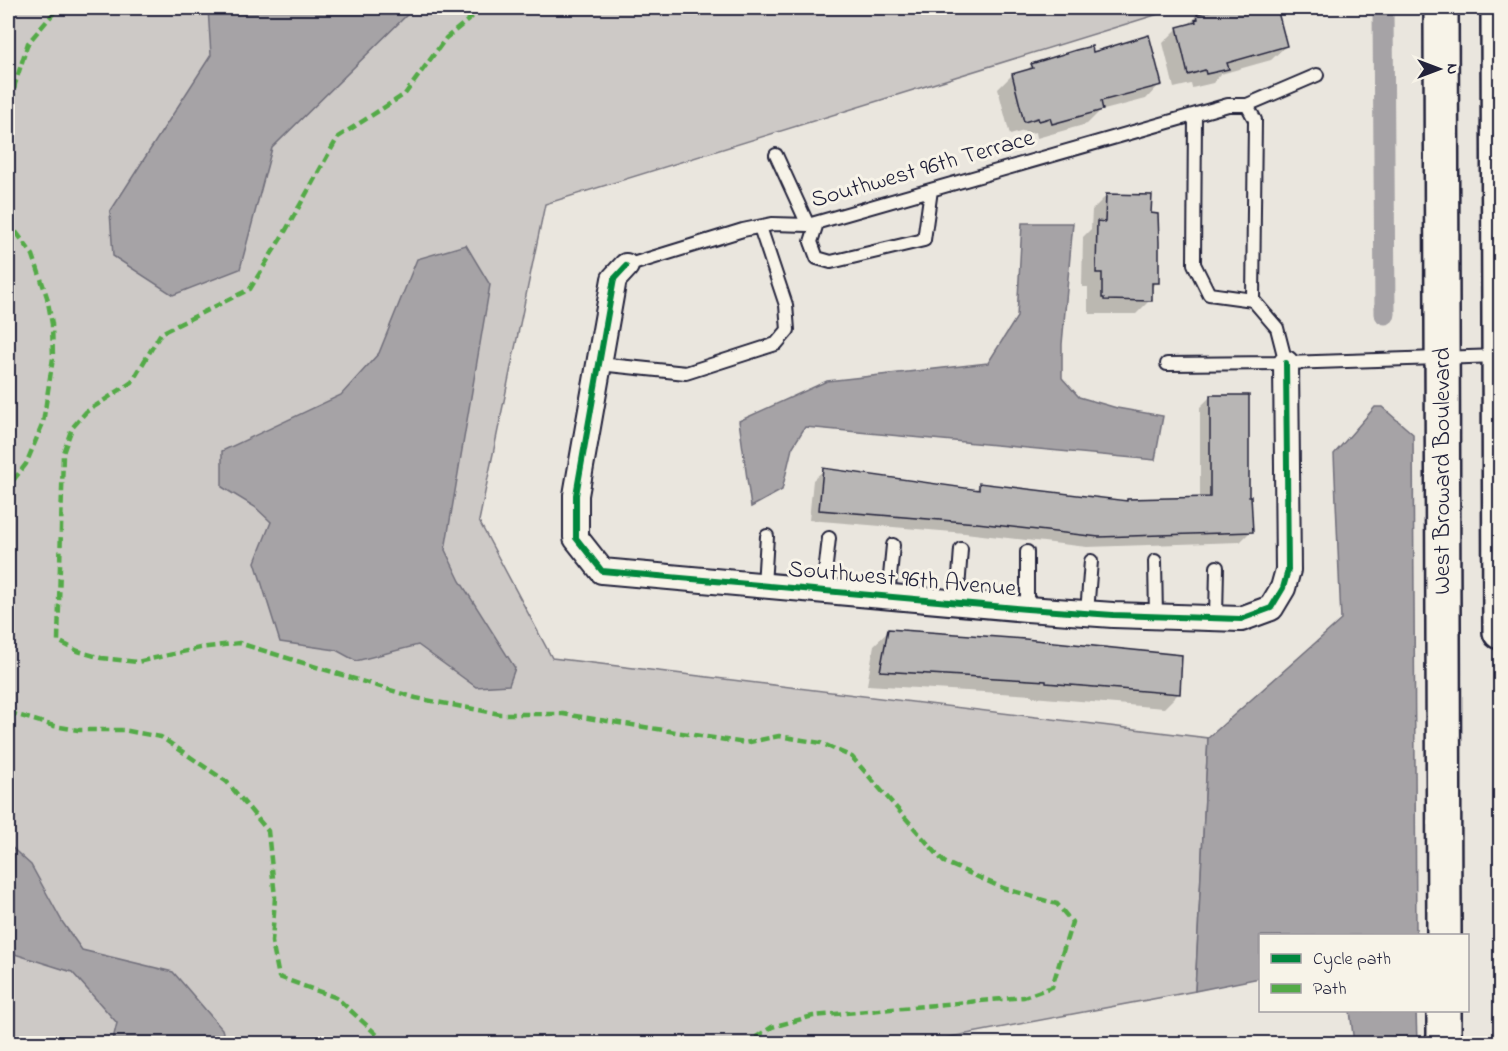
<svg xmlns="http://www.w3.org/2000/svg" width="1508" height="1051" viewBox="0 0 1508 1051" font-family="'Indie Flower',sans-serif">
	<rect width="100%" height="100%" fill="#eae6de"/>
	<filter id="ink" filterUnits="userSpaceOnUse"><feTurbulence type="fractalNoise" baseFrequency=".0167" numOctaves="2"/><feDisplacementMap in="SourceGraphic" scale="12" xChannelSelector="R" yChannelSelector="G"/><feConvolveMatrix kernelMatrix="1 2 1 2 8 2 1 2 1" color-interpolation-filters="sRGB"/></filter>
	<g filter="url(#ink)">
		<path fill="#cdc9c6" stroke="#787680" stroke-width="1.5" d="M8,8H1178L545,204L479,521L552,658L1208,738L1195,991L913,1044L8,1043Z"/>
		<path fill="#a6a3a6" stroke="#716f7b" stroke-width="1.5" d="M208,8H414L272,148L240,269L173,295L113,256L110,212L211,55Z
			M1022,223H1073L1062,344V378L1079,397L1117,408L1163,416L1155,460L805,427L792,448L782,490L751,507L739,421L827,381L988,363L1017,317Z
			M466,245L490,285L445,550L460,581L515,668L509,685L476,687L418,645L356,661L336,650L280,642L255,562L271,522L255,507L222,487V451L341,395L379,353L417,259Z
			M1375,407H1382L1413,434L1416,935L1260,936V978L1195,991L1208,738L1341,620L1334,454Z
			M8,844L31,865L63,923L82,950L173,972L222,1029L226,1043H112L117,1023L72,972L8,952Z
			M1350,1011H1416L1417,1043H1354Z"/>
		<path fill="#0003" d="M1226,8H1247V9L1275,8L1286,46L1271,60L1221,74L1213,83L1192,88L1191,84L1174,88L1163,43L1178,28L1187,26L1198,15Z
			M1092,54L1160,84L1146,99L1100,111L1087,124L1037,138L1036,132L1025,134L1024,131L1010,135L998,89L1012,75L1026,71L1032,65Z
			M1106,196L1150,215L1157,282L1150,289V300L1136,314H1090V312H1088V287H1082L1083,237L1091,229L1092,210Z
			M1211,396L1248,497L1251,531L1240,542L1087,547L965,533L809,520L813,480L824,470L974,491L980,485L1126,503L1200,499V407Z
			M889,631L1178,694L1164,708L1032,697V695L867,685L874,645Z"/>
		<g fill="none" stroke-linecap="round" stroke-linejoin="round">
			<path stroke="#a6a3a6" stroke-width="21" d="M1383,8L1385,314"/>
		</g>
		<path fill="#b8b6b5" stroke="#22223b" stroke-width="1.5" d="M1220,8H1277L1287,46L1227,63L1229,69L1206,74L1205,70L1188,75L1177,27L1196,22L1195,20L1198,19L1197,14Z
			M1149,35L1162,85L1101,101L1103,110L1052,124L1050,118L1039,121L1038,118L1024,122L1012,74L1033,68L1031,64L1076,50L1092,46L1093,52Z
			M1106,194L1152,195L1151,213L1158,214L1159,242V283H1152V301L1104,300V298H1102V273H1096L1097,221L1105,222Z
			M1210,395H1249V496H1251L1253,532L1099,537L977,523L819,510L823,468L979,490V483L1127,501V499L1210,497Z
			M888,629L1025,639L1182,655L1180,694L1046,683V681L880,671Z"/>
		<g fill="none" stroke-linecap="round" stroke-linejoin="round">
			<defs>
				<path id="lane" d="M1247,105L1317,75
					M1195,115L1194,264L1209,294L1253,300
					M776,155L808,225
					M817,223L811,242L817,258L831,262L924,240L931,190
					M626,266L743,230L772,224L808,225L1228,105H1247L1255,120L1253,300L1277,328L1286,363
					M599,364L686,373L776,344L788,330L786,305L760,227
					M1167,364L1286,363L1499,356
					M1155,561L1156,616
					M764,586L767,536
					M823,591L829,538
					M888,597L893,545
					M957,603L961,549
					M1027,609V552
					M1087,613L1091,561
					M1216,618L1217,567"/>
				<path id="street" d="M626,266L614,279L576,495V538L602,571L1027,609L1113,615L1241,619L1271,608L1283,588L1288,570L1286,363"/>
				<path id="primary" d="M1441,8L1444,936
					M1498,8L1500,632
					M1444,1010V1044"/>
			</defs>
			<use href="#lane" stroke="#22223b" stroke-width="16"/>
			<use href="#street" stroke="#22223b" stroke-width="28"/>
			<use href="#primary" stroke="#22223b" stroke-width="38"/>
			<use href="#lane" stroke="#f7f3e8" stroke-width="12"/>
			<use href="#street" stroke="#f7f3e8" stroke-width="24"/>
			<use href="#primary" stroke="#f7f3e8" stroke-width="33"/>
			<path stroke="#53aa46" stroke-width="4.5" stroke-dasharray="9 4.5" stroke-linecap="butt" d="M483,8L446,38L405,94L338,137L286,230L250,289L161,333L132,382L86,412L72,428L63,453L58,641L78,651L101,658L137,662L200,648L239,643L416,698L500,714H563L745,743L779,736L821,743L852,757L944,862L1003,888L1057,904L1072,922L1052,987L1024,997L813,1016L772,1027L745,1044
				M8,129L15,84L28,43L58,8
				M8,221L33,255L47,297L52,324L53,358L43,423L26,464L8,487
				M8,715L14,714L54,726L78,730H123L161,737L227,782L268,831L275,897L272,942L279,977L337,998L387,1044"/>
			<defs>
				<path id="cycleway" d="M626,266L614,279L576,495V538L602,571L1027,609L1113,615L1241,619L1271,608L1283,588L1288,570L1286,363"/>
			</defs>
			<use href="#cycleway" stroke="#f7f3e8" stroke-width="10"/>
			<use href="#cycleway" stroke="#00873e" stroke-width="6"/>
		</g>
	</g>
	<g text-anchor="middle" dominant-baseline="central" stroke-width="6" stroke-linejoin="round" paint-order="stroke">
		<g font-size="24" fill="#22223b" stroke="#f7f3e8">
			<text transform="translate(923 170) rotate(-16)">Southwest 96th Terrace</text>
			<text transform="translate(1443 471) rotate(-90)">West Broward Boulevard</text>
			<text transform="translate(902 580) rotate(5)">Southwest 96th Avenue</text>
		</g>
	</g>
	<rect width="1508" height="1051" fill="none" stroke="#f7f3e8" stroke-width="30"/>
	<rect x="15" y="15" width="1478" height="1021" fill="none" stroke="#22223b" stroke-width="2" filter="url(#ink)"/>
	<rect x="1259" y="934" width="210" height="78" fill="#f7f3e8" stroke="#a29fa3" stroke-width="1.5"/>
	<rect x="1271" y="954" width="30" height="9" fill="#00873e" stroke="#a29fa3" stroke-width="1.5"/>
	<text x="1313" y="964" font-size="18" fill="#22223b">Cycle path</text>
	<rect x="1271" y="984" width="30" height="9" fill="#53aa46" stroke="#a29fa3" stroke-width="1.5"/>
	<text x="1313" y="994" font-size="18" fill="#22223b">Path</text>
	<g transform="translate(1439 69) rotate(90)" stroke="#f7f3e8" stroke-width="4.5" paint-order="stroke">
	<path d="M0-4.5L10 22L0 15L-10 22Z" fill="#22223b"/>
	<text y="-9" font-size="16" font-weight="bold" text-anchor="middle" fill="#22223b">N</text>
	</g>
</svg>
